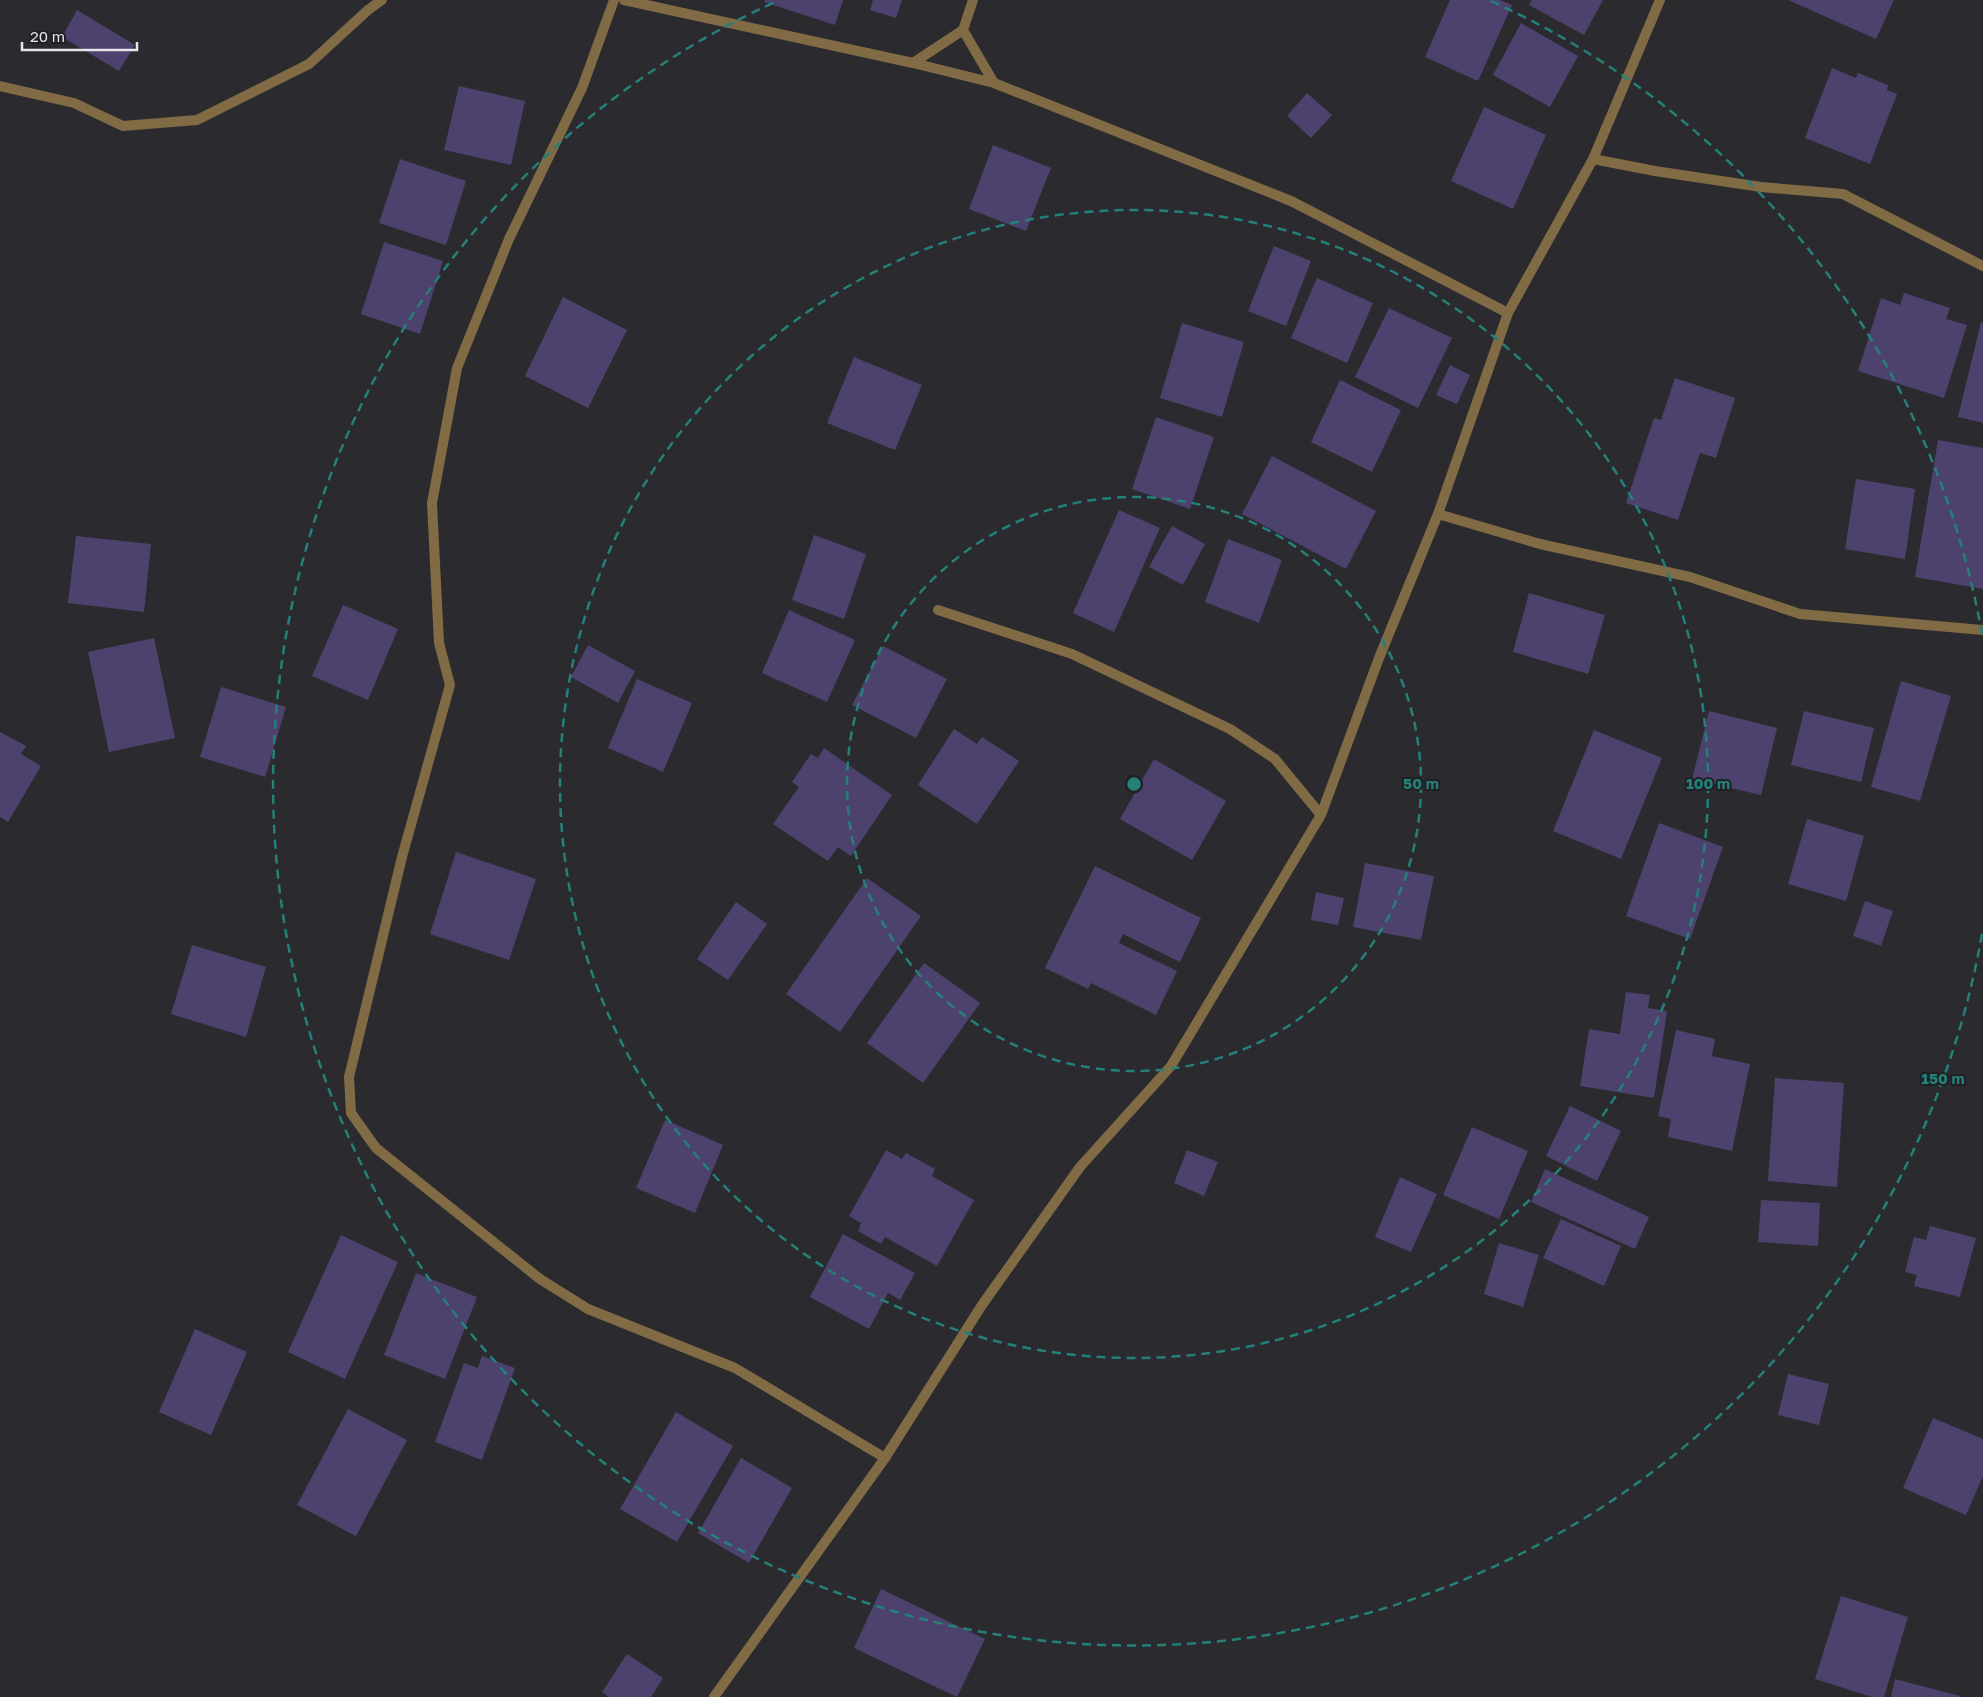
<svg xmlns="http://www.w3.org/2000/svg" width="1983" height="1697" viewBox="0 0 1983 1697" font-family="'Golos Text',sans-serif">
	<rect width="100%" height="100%" fill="#2b2a2e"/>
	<path fill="#4d426e" d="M765,0H843L835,25L764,2Z
		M873,0H902L896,18L870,10Z
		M1450,0H1500L1512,5L1478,81L1425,57Z
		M1532,0H1603L1584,35L1529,5Z
		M1788,0H1894L1876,39Z
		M77,10L135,45L119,71L62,37Z
		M1521,23L1578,56L1550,107L1493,75Z
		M1832,68L1856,78L1858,73L1888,85L1887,90L1897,94L1870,164L1805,138Z
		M459,86L525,101L511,165L444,150Z
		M1307,93L1332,115L1311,138L1287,116Z
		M1484,107L1546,135L1513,209L1451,181Z
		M993,145L1051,168L1026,231L969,209Z
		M400,159L466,181L446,245L379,223Z
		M384,242L443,261L420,334L361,314Z
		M1274,246L1311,261L1286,326L1248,311Z
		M1317,278L1373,303L1347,363L1291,338Z
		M1904,293L1950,308L1946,319L1967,325L1944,398L1858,371L1881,298L1900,305Z
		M563,297L627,330L588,408L525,376Z
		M1389,308L1452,338L1418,408L1355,377Z
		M1981,322L1983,323V423L1958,417Z
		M1182,323L1244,342L1222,417L1160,398Z
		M854,357L922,385L895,450L827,423Z
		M1450,365L1470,375L1457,404L1436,395Z
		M1675,378L1735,398L1716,458L1700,453L1678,520L1626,503L1654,418L1661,420Z
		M1340,380L1401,410L1372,472L1311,442Z
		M1156,417L1214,437L1190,509L1132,489Z
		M1938,440L1983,448V589L1915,577Z
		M1272,456L1376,511L1346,569L1242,514Z
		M1856,479L1915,489L1905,559L1845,549Z
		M1119,510L1160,528L1114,632L1073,613Z
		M1172,526L1205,544L1183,585L1149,567Z
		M814,535L866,554L844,619L792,600Z
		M76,536L151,544L144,612L68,603Z
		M1228,539L1282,560L1259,623L1205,602Z
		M1529,593L1605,615L1588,674L1513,652Z
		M343,605L398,629L368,700L312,676Z
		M789,610L855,640L827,702L762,673Z
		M154,638L175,738L109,752L88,652Z
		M588,645L635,671L618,703L571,677Z
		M883,646L947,679L916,738L852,705Z
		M637,679L692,703L663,772L608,748Z
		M1901,681L1951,696L1920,801L1871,787Z
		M221,687L286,707L265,777L200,757Z
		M1709,711L1777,728L1761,795L1692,779Z
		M1804,711L1874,728L1861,782L1791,765Z
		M954,729L977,744L982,737L1019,761L977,824L918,785Z
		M1594,730L1662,758L1621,859L1553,831Z
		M0,732L26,746L21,754L41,766L8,822L0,817Z
		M824,748L892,795L851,856L838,847L828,861L773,824L799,787L792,782L811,754L818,758Z
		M1154,759L1226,801L1192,860L1120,819Z
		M1807,819L1864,836L1846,901L1788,884Z
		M1659,823L1723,847L1690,939L1626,916Z
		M456,852L536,879L509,960L430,934Z
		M1365,863L1434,876L1421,940L1353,927Z
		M1095,866L1201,918L1180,962L1123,934L1119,943L1177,971L1156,1015L1091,983L1088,989L1045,968Z
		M867,878L921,916L840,1032L786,994Z
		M1316,892L1344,898L1338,925L1311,920Z
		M1865,901L1893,911L1881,946L1853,936Z
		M736,902L767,924L728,980L697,959Z
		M192,945L266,967L246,1037L171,1014Z
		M924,963L980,1003L923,1083L867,1043Z
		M1626,992L1650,995L1648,1008L1667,1011L1654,1098L1580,1086L1589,1029L1620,1034Z
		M1676,1030L1715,1039L1712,1056L1750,1064L1732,1151L1668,1137L1671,1119L1658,1116Z
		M1775,1078L1844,1083L1837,1187L1768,1181Z
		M1570,1106L1621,1131L1597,1181L1546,1156Z
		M665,1120L723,1145L695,1213L636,1188Z
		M1472,1127L1528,1151L1499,1219L1443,1195Z
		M886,1150L902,1159L906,1153L935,1169L932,1176L974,1200L937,1266L885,1237L881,1244L858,1231L861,1223L849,1216Z
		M1187,1150L1218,1162L1204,1196L1174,1183Z
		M1545,1169L1649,1217L1635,1249L1531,1202Z
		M1400,1177L1437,1194L1411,1252L1375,1237Z
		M1761,1200L1820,1203L1818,1246L1758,1242Z
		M1561,1219L1621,1246L1604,1286L1543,1258Z
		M1930,1226L1976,1238L1960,1297L1914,1286L1917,1275L1905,1272L1914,1237L1926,1240Z
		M843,1234L915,1273L900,1300L888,1293L869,1329L810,1297Z
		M341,1235L398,1262L345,1379L288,1352Z
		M1499,1243L1539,1255L1523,1307L1484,1294Z
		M416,1273L477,1297L445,1379L384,1355Z
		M195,1329L247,1352L211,1435L159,1412Z
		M482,1356L515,1368L482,1460L435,1442L464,1363L478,1368Z
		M1788,1374L1829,1384L1819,1425L1778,1415Z
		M348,1409L407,1440L356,1536L297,1505Z
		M676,1412L733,1446L677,1542L620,1509Z
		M1933,1418L1983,1439V1476L1966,1515L1903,1488Z
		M741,1458L792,1488L749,1563L698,1533Z
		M881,1589L985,1639L957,1697L854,1648Z
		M1841,1596L1908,1617L1884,1697H1872L1815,1679Z
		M627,1654L663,1678L651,1697H609L602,1692Z
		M1895,1679L1960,1696V1697H1891Z"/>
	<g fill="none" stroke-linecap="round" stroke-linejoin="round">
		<path stroke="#806b45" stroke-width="10" d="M614,0L582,88L509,239L457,368L432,503L439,643L450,685L402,857L349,1077L351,1113L376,1148L540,1279L588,1309L735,1368L885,1458
			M624,0L913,63L994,83L1291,201L1508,313
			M963,30L994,83
			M913,63L963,30L973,0
			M0,86L74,103L123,126L197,120L309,64L368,10L382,0
			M1593,159L1655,171L1761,187L1843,194L1983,266
			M1438,514L1540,544L1690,577L1800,614L1983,630
			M938,610L1072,654L1230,729L1275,759L1321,815
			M714,1697L885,1458L982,1305L1080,1167L1171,1066L1321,815L1379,658L1438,514L1508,313L1593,159L1660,0"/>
	</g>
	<g fill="none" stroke="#24817a" stroke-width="2.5" stroke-dasharray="9 6">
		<circle cx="1134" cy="784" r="287"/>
		<circle cx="1134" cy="784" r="574"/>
		<path d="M1982 934A861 861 0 1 1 777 1M1491 1A861 861 0 0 1 1982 634"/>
	</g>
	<circle cx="1134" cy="784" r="8" fill="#24817a" stroke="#212024" stroke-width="2.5"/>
	<g font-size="15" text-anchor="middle" font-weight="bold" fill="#24817a" stroke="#212024" stroke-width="4" stroke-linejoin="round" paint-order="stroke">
		<text x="1421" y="789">50 m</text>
		<text x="1708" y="789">100 m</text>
		<text x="1943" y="1084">150 m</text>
	</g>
	<path d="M22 42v8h115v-8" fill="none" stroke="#e5e5e8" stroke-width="2.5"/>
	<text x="30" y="42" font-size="15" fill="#e5e5e8" stroke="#212024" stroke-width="4" paint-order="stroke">20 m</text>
</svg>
